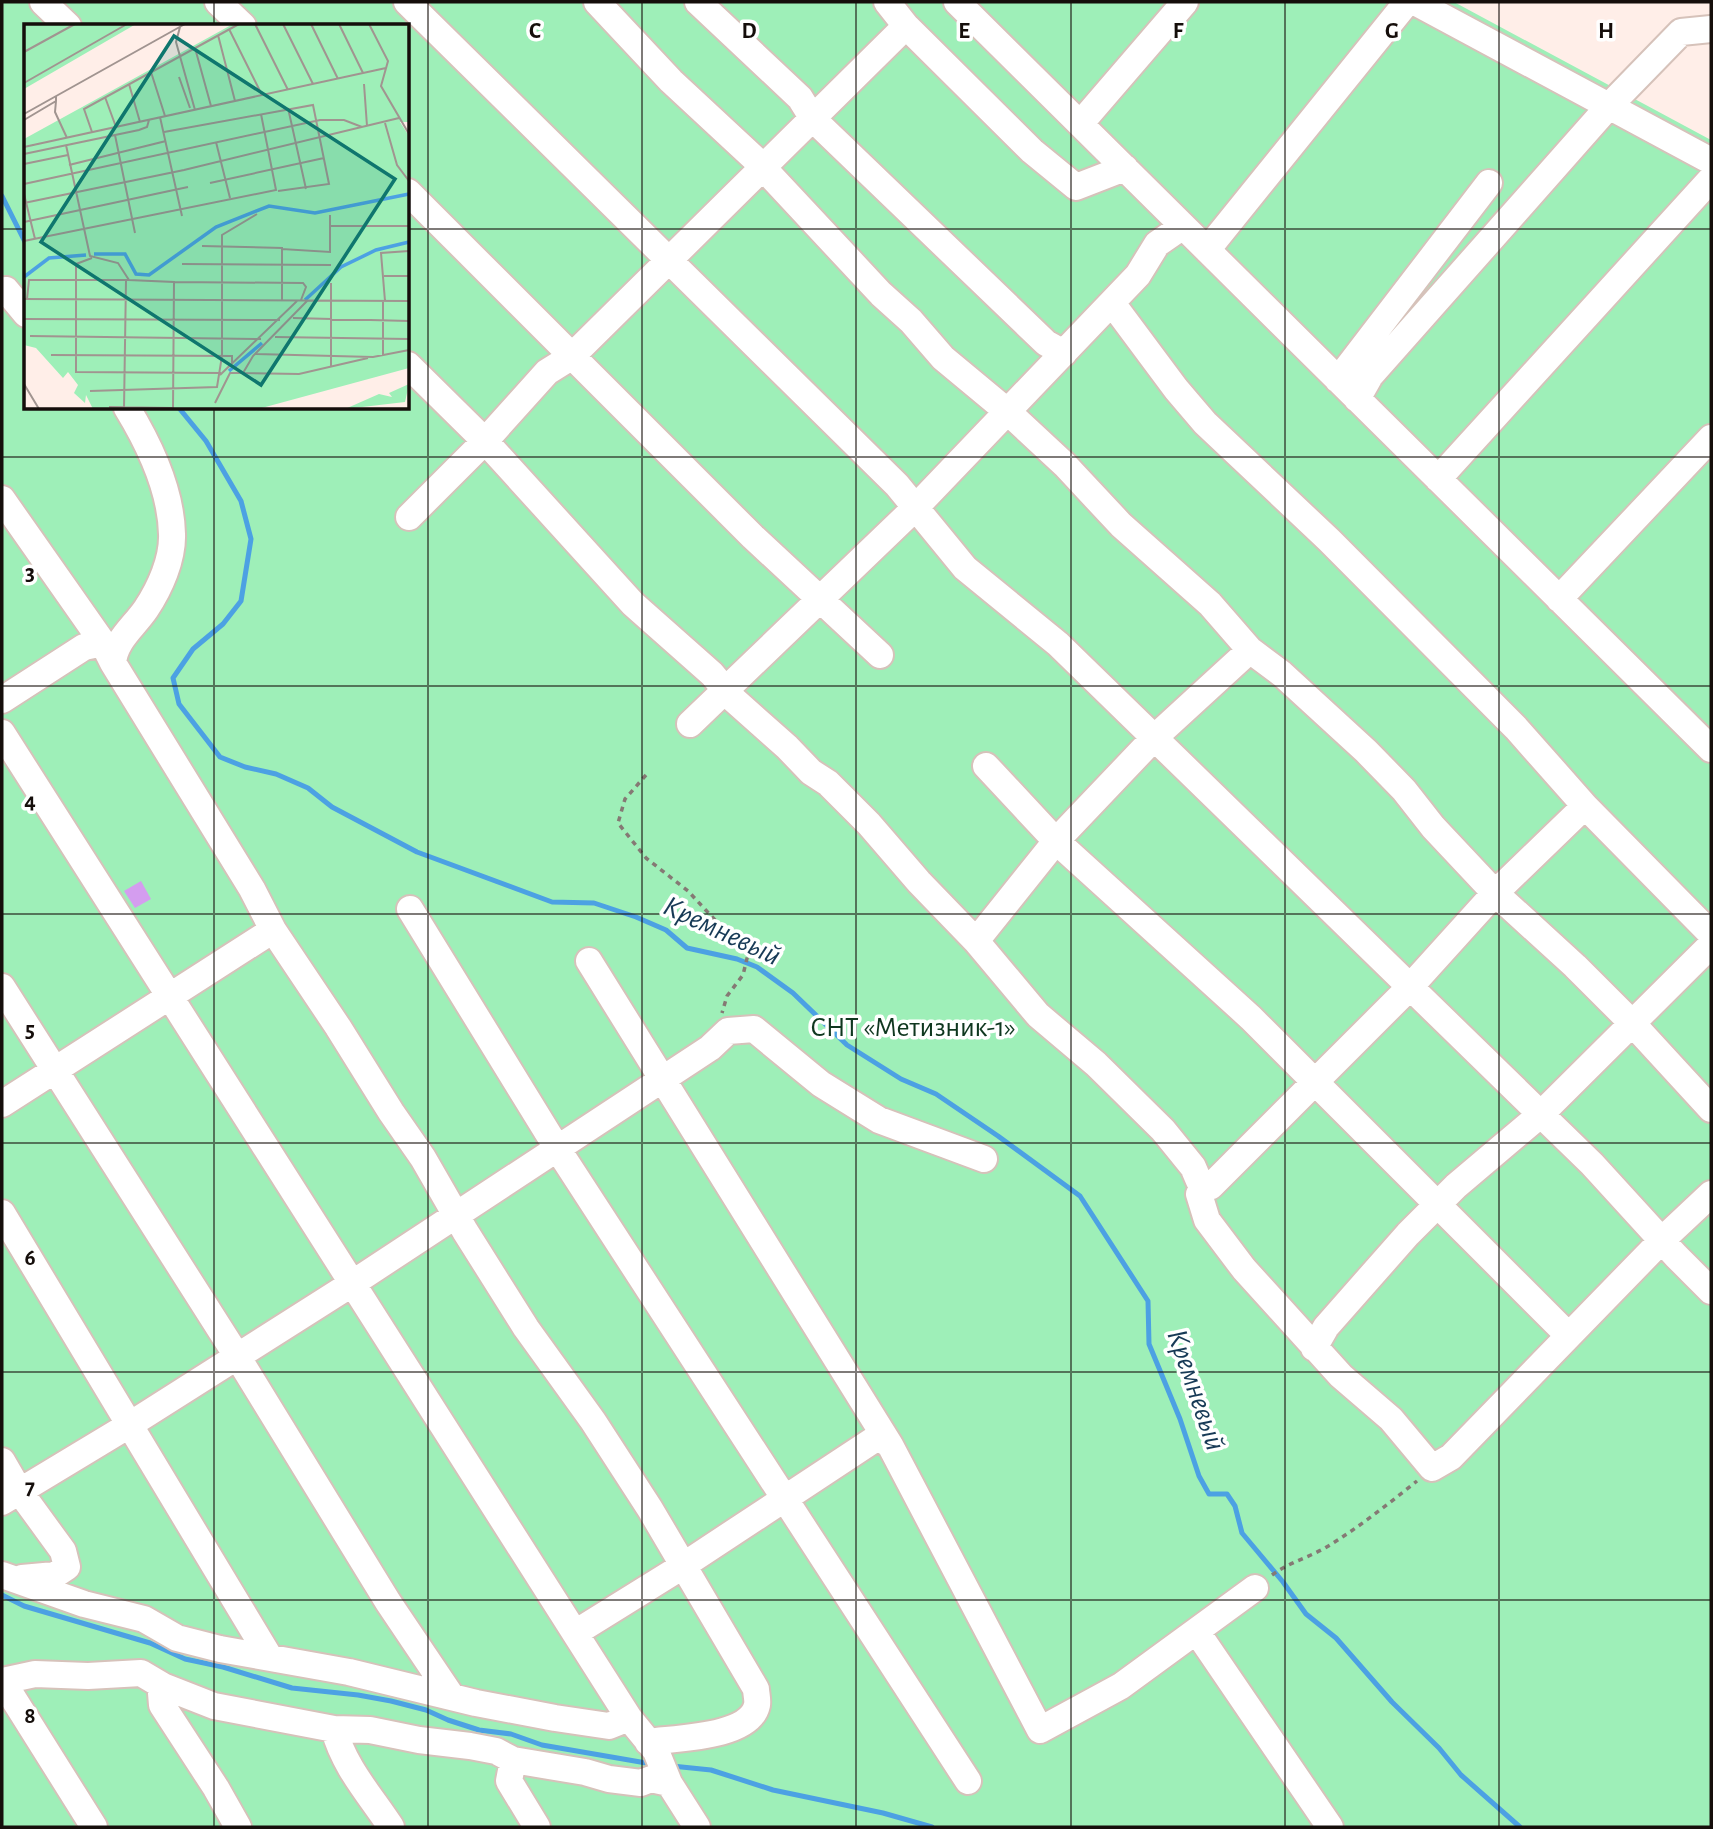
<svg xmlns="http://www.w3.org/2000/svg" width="1713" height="1829" viewBox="0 0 1713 1829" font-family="'Alegreya Sans',sans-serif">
	<rect width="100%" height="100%" fill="#ffeee8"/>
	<path fill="#9eefb8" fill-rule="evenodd" d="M2,2H1454L1711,140V1827H2ZM26,26H408V408H26Z"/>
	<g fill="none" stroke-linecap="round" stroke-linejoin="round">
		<path stroke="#4ca1e3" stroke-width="5" d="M2,196L26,244
			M179,408L206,441L241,501L251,539L241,601L223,624L193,649L173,678L179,704L220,757L245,767L276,774L308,788L332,807L417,852L552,902L594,903L636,917L666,930L687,948L737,959L757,967L793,993L847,1045L901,1079L936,1094L998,1136L1080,1196L1148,1301L1149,1344L1180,1419L1199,1476L1209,1494H1227L1235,1506L1242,1533L1283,1582L1306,1614L1336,1638L1392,1702L1439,1748L1461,1775L1520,1827
			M2,1595L24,1606L150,1643L185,1659L223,1667L292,1688L358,1695L391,1701L426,1710L448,1720L479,1730L511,1734L542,1745L652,1764
			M672,1766L711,1770L773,1790L883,1813L932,1827"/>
	</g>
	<path fill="#d49def" d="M141,881L151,899L135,908L124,891Z"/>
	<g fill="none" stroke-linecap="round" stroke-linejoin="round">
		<defs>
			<path id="minor" d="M43,2L68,26
				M218,2L243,26
				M407,2L897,485L965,568L1058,644L1592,1164L1676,1256L1711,1291
				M597,2L671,81L755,159L881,294L911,321L943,358L1008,412L1065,465L1121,525L1210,604L1250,650L1282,674L1366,751L1404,790L1433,827L1495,893L1575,966L1632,1023L1711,1109
				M698,2L800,98L813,119L1046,343L1064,353
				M887,2L906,26L1032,151L1076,187L1125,168
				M957,2L1711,749
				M1415,2L1711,161
				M1080,124L1185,2
				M408,192L753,537L880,655
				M1207,250L1407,2
				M2,293L6,290L26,314
				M1112,303L1176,389L1205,423L1329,540L1516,728L1585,806L1711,934
				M408,365L485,441L633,604L712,674L733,699L787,747L811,772L828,783L869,824L919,882L976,941L1038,1015L1096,1064L1163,1130L1193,1167L1199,1181L1211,1186L1410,987L1495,893L1585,806
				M1338,380L1489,183
				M1357,399L1370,376L1609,106L1681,32L1711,29
				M1438,479L1711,179
				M2,499L103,643L113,663
				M409,517L485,441L547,372L571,357L906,26
				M1559,599L1711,438
				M2,700L84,647L103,643
				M690,724L916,507L1138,275L1157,244L1183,226
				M2,733L629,1718L656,1751L669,1783L697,1827
				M986,766L1056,841L1251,1018L1568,1335
				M410,909L557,1148L968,1781
				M273,930L338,1027L391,1112L423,1158L465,1231L526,1328L593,1421L650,1509L756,1689C756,1693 758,1700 757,1705C750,1738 675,1738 648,1742
				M976,941L1056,841L1154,738L1250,650
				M589,961L890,1445
				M2,987L237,1356L388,1602L452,1697
				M2,1104L273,930L252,889L113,663C115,640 133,628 146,609C160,588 173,559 172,534C171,489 149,444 127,408
				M1199,1194L1207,1220L1244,1269L1341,1376L1391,1419L1432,1468L1451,1457L1662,1240L1711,1194
				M2,1213L270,1658
				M1314,1348L1326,1327L1408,1234L1456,1186L1540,1115L1711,945
				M2,1461L20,1492L63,1551L67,1567L55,1575L22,1578
				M2,1502L131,1424L353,1283L710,1048L728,1031L754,1029L821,1084L879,1120L984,1159
				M2,1575L84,1604L144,1619L177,1638L220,1649L349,1672L476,1703L555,1718L609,1726L629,1718
				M1197,1632L1330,1827
				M575,1633L678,1569L878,1437L890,1445L1040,1730L1121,1686L1255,1588
				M2,1681L35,1674L88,1676L141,1673L163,1686L214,1706L334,1729L370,1730L419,1740L470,1746L496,1751L513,1760L585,1772L609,1779L641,1783L651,1779L669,1783
				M3,1682L94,1827
				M163,1686L161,1693L162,1705L216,1788L238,1827
				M334,1729C344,1767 370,1795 391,1827
				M513,1760L509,1781L537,1827"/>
		</defs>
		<use href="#minor" stroke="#d6c2ba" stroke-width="30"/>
		<path stroke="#857974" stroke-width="3.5" stroke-dasharray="5 5" stroke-linecap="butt" d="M646,775L625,799L618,823L646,858L688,891L716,921L750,946L743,975L727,996L722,1013
			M1272,1575C1288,1563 1307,1558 1325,1548C1358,1528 1387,1505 1417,1481"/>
		<use href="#minor" stroke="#fff" stroke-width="26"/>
	</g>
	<path fill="none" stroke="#150e0b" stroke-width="2" stroke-opacity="0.55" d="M214,2V26M428,2V1827M642,2V1827M856,2V1827M1071,2V1827M1285,2V1827M1499,2V1827M2,229H26M408,229H1711M214,408V1827M2,457H1711M2,686H1711M2,914H1711M2,1143H1711M2,1372H1711M2,1600H1711"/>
	<g text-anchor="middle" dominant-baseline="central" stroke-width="7" stroke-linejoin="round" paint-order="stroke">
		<g font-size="28" fill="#0f371f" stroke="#fff">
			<text x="913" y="1028">СНТ «Метизник-1»</text>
		</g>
		<g font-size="30" font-style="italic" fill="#173a56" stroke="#fff">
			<text transform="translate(722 931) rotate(25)">Кремневый</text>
			<text transform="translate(1196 1390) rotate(71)">Кремневый</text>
		</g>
	</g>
	<g transform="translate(24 24)">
		<rect width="385" height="385" fill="#ffeee8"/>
		<path d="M0,0H112L0,65ZM209,0H385V98H376L385,112V344L234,385H69L62,371L61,379L50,369L54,361L44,348L39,354L12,324L0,321V115ZM385,360L381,378L321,385L355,370L368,373L365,369Z" fill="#9eefb8"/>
		<path fill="none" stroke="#4ca1e3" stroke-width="3.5" d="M70,230H101L112,250L125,251L192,203L245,182L291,189L385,170M0,253L25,234L62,231M281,276L317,243L352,226L385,218M205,347L238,319"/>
		<path fill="none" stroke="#a19490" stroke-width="2" d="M231,0L264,66M259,0L289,60M287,0L314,55M315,0L339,49M345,0L364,37L357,62L385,110M156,3L152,18L171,86M205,5L238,71M194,11L211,77M171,24L187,82M0,28L51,0M127,48L141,92M155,53L166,84M0,59L103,0M105,60L116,98M340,60L343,102M81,73L92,103M32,77L31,88L43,114M264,84L282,165M0,90L161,0M136,93L158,192M0,96L32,77V72M361,99L373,141L385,157M68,108L60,85L215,0M140,108L289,81L305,160L254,167M91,111L111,209M192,118L206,174M42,121L66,232L94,239L105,256L150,258L149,385M0,123L362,44M0,130L115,106L123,103L125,96M0,140L44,131M45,141L142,117M186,159L300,134M0,160L296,96H320L338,103M0,170L11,215M0,179L160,146L375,94M0,198L164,163M307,202H385M0,217L252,166L237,90M178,222L259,224M68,234L52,240V348L197,349M158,240L307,241M360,252H385M150,258L279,259L282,263L277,276M307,259V344M0,275L385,277M3,275L5,256H104M258,277V225L306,228V191M361,277L357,229L385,227M269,294L385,297M0,295L256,296M6,312L237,315M251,313L385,315M232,330L349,333L385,326M27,331L208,332V340M359,332V277M219,349L275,350L344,334M196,351L273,277M0,360L15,385M66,367L193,363L198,332V211L233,190M191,379L206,349H219L229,332L283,277M85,383L149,384M100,384L102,256"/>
		<path fill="#0f766e" fill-opacity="0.15" stroke="#0f766e" stroke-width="3.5" d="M150,12L371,155L237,361L17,218Z"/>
		<rect width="385" height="385" fill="none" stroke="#150e0b" stroke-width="3.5"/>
	</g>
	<g font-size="23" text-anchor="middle" font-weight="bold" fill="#150e0b" stroke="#fff" stroke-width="7" stroke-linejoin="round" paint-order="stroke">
		<text x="535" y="38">C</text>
		<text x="749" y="38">D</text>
		<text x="964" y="38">E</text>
		<text x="1178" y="38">F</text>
		<text x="1392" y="38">G</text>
		<text x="1606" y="38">H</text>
		<text x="30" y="580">3</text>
		<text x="30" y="808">4</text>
		<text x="30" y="1037">5</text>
		<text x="30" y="1265">6</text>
		<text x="30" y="1494">7</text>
		<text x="30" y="1723">8</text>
	</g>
	<rect width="1713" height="1829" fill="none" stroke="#150e0b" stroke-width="7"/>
</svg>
